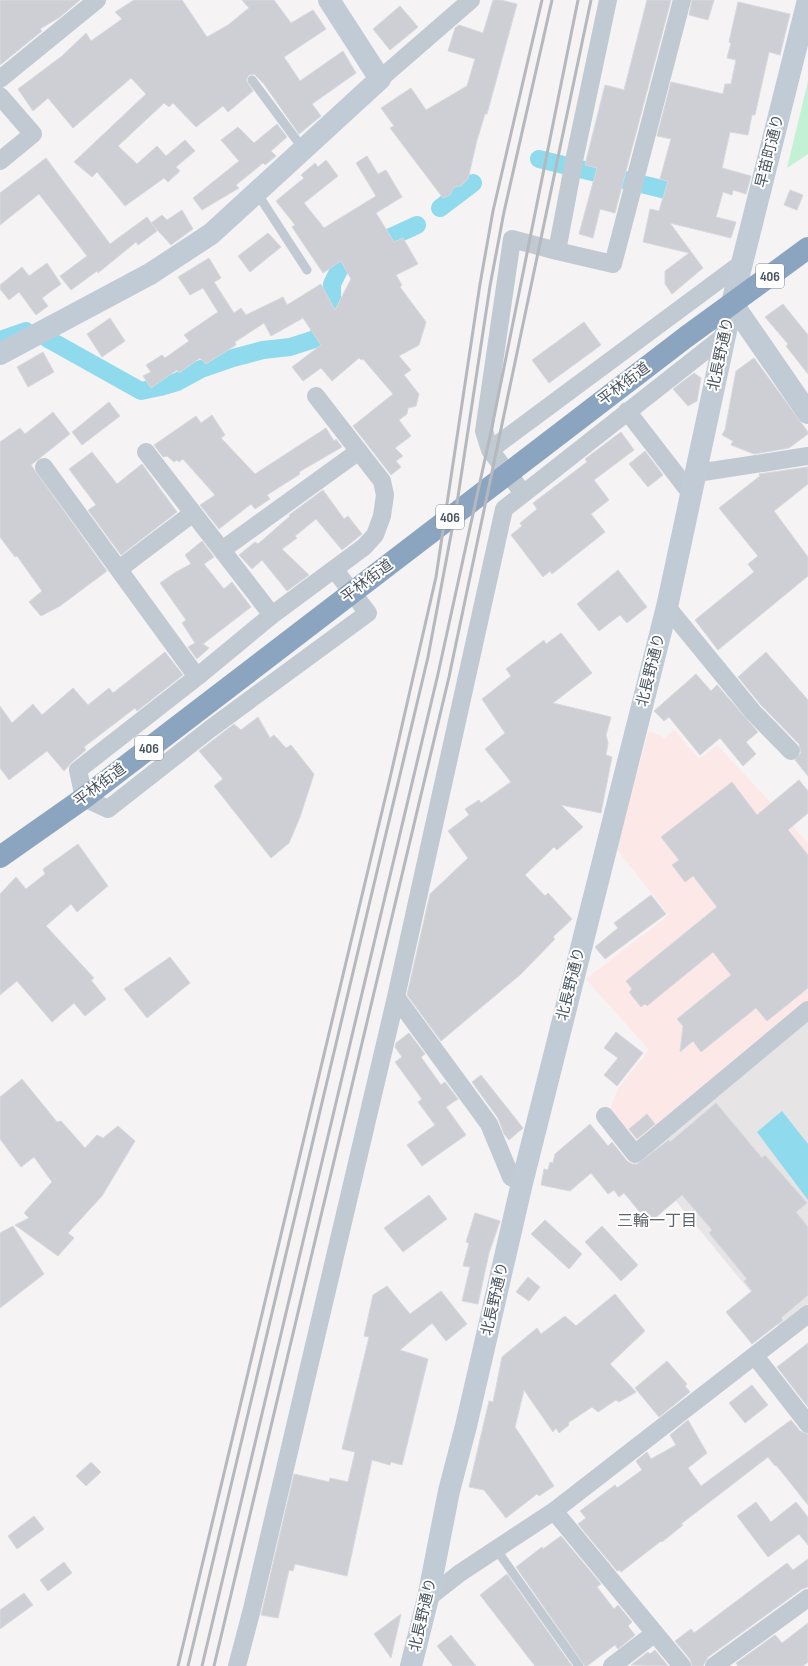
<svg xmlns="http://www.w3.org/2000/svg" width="808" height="1666" viewBox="0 0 808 1666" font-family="'Sofia Sans Condensed','Noto Sans JP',sans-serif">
	<rect width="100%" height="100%" fill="#f5f3f3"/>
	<path fill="#e6e4e5" d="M808,1017V1304L780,1328L640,1157Z"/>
	<path fill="#fce8e6" d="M674,730L699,759L717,745L808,843V1002L637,1146L609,1112L618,1089L649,1050L586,979L669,915L615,847L649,731L665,738Z"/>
	<path fill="#c3f1d5" d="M808,81V154L787,168Z"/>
	<path fill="#90daee" d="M782,1111L808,1144V1200L757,1132Z"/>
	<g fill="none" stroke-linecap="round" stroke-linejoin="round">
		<path stroke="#90daee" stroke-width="18" d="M539,159L674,192
			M440,208L473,183
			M48,339L141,391L160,387L177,382L201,369L233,358L263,350L290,347L315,339L326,325L332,306V284L340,268L380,242L417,225
			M0,340L26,331"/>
	</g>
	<path fill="#cdcfd5" stroke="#d7d9de" d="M0,0H80L60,17L40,29L42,31L0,65Z
		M134,0H182L207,37L228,25L249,8L242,0H274L291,23L313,10L326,29L284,57L300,81L343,51L356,73L312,104L321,116L299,134L264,84L254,74L249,75L246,80L253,91L228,112L223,106L196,127L173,103L169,107L164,103L118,146L137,164L157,146L166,156L185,140L195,151L176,167L180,171L168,182L164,178L125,206L97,172L92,177L74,162L146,94L131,78L73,128L48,98L33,111L18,89L62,56L86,33L91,41L122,19L115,12Z
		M493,0H501L517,4L487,114H485L477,140L468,179L461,186L454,187L450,195L443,198L390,128L394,126L381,108L411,88L426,110L467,86L475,59L448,51L455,28L459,25L483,33Z
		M647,0H671L615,213L600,209L593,238L579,234L597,168L585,165L605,85L624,90Z
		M692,0H714L708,20L689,15Z
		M738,2L790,14L780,55L769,52L755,115H752L748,135L730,132L722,168L751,176L746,194L733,190L732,195L723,192L716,217L736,222L731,238L670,223L703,268L672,294L665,284V271L689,253L643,242L650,209L659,211L668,181L660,179L671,139L657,136L671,82L723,94L725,84H731L736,60L727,58L731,43L729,42Z
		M400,6L418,27L390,50L373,29Z
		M277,124L287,137L271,151L276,156L265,165L263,163L236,185L239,188L202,210L193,198L239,161L221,140L238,127L254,143Z
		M367,156L378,174L386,170L402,197L376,213L394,242L403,238L418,264L396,275L402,285L400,287L426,322L419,345L399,356L411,370L404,375L419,394L416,406L408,408L407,414L399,420L411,436L395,448L403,456L396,461L401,467L391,475L353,426L393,394L363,359L361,360L359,358L332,381L321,368L303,381L292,367L321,345L303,318L271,336L264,323L235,342L236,345L206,364L200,358L179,373L177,370L151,388L143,376L151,372L146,365L162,355L165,358L189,341L184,335L218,312L203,288L190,295L178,277L209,258L221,278L214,282L234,313L241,308L246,315L283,297L287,305L321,284L335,310L351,279L341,261L323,273L292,227L295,225L276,201L304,178L301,175L315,163L318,167L326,160L338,176L304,203L324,228L376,196L356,163Z
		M46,158L110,244L147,217L157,231L138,245L136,242L98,273L97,271L71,290L60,276L87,256L39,194L0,225V193Z
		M790,190L803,195L797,210L784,205Z
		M182,210L193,229L171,245L151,223L162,215L167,220Z
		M268,233L281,247L250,272L238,256Z
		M47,263L61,284L42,298L48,306L36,315L19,292L9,300L0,289V285L22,267L29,276Z
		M783,304L808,335V374L786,346L788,344L765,317Z
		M110,318L125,341L102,357L87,334Z
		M584,322L601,345L549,383L532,360Z
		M43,352L54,372L28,387L17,367Z
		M754,358L808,432V434L789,448L754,454L731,445L733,441L722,435L725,430L736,371Z
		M694,373L701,378L697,401L688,406L673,389Z
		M109,402L120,416L82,445L72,432Z
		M53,412L70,434L31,465L107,571L60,606L41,616L29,602L42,591L17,556L15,557L0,537V442L20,428L25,434Z
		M212,415L225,435L221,438L255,474L326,428L334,441L336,439L342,447L299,472L300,474L267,495L270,499L255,509L251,504L219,529L200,505L215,495L183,459L179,462L177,460L174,462L167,456L163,457L154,445L196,416L201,423Z
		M621,432L634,450L594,480L609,500L591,514L605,532L552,574L550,571L543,577L511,535L522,526L520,523L537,509L533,503L587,462L585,459Z
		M645,451L663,475L648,487L629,464Z
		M92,452L117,484L142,464L177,512L121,555L88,510L96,505L69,469Z
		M808,467V484L774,511L808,557V576L718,650L695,620L754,572L748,564L758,556L719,508L760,476L759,474Z
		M323,490L344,519L348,516L362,534L342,550L316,519L295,536L297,538L282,549L309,575L287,591L262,560L252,569L239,555L255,542L258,544L290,516L289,515Z
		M202,541L214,557L204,564L224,589L232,582L251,607L203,644L209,648L197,659L188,647L195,643L182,623L186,620L160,583L176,572L191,564L185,555Z
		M618,570L647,607L627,623L620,615L599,631L577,604Z
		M561,633L592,673L553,703L611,717L606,735L608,743L606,755L612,757L601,813L561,805L583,827L557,850L554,847L525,875L545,896L548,893L572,919L553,937L555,939L521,974L441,1041L407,995L430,894L468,858L448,831L469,815L465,809L479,800L481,803L511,782L485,749L505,733L482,699L511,676L506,669L544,640L546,644Z
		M165,652L183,675L137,711L135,708L84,747L86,750L72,762L64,771L47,751L9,780L0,768V706L12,723L33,704L42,715L73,688L88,705L109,688L113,693Z
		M766,652L808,700V776L795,760L801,753L799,744L761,705L738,677Z
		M696,674L711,691L717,685L758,732L746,742L756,754L743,766L720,738L700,755L669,717L664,721L654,711Z
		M258,717L270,738L274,735L286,748L291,745L314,774L300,817L289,843L271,858L214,786L223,779L199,751L234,724L241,730Z
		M799,780L808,791V813L788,830L808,855V988L767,1021L756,1008L701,1052L693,1041L680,1052L683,1026L677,1019L731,975L713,952L647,1006L645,1004L641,1007L629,992L632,989L626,981L717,907L693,876L685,882L672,865L679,860L661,837L732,782L757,815Z
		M78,844L108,886L77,912L71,904L46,926L94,978L91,980L106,999L85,1016L74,1003L52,1022L17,981L0,995V894L16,877L26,889L45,874L43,869Z
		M651,895L666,914L605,959L595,947L618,928L614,923Z
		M170,957L190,983L147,1018L124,989Z
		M616,1032L643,1053L617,1086L604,1075L618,1058L604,1048Z
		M409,1033L425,1054L421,1057L441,1085L445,1082L458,1099L446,1107L466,1135L422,1166L407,1145L435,1125L418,1102L422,1099L395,1062L402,1057L395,1047L396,1043Z
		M481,1075L523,1128L509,1140L504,1134L498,1118L472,1082Z
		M22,1079L57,1122L61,1121L85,1148L97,1135L103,1138L118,1126L135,1141L102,1196L68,1233L74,1238L58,1256L15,1225L29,1218L24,1213L52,1182L34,1157L21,1167L0,1139V1097Z
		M716,1103L762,1158L765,1155L807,1203L796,1212L808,1227V1295L781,1318L783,1320L752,1344L726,1312L752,1291L744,1281L747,1279L709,1233L712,1230L682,1195L649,1223L624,1193L619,1197L614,1190L608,1194L591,1173L570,1191L541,1185L544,1169L548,1170L550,1162L553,1163L555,1154L590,1124L608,1146L612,1142L627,1161L632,1164H637L669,1140L670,1142Z
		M647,1114L655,1124L637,1139L629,1129Z
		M429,1195L447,1219L403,1252L384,1228Z
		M475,1213L500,1221L489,1253L478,1304L462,1301L470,1267L463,1266L469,1243L466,1242Z
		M545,1220L582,1254L569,1269L531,1234Z
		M13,1226L44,1274L0,1308V1233Z
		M602,1226L638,1265L621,1281L585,1242Z
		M528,1277L540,1287L529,1301L516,1292Z
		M387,1286L410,1314L441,1291L467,1324L446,1341L432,1323L400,1350L428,1359L402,1465L391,1462L390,1465L372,1460L347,1576L295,1564L293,1571L289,1570L278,1618L261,1615L294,1474L329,1482L330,1478L348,1482L355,1452L342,1449L369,1337L364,1336L373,1295Z
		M615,1294L645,1331L610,1364L636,1392L619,1402L616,1400L598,1412L592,1407L568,1423L569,1425L559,1433L556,1428L553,1432L524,1390L515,1427L554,1486L539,1496L537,1494L506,1518L484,1490L469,1487L489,1401L493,1402L502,1357L537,1328L541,1334L565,1316L576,1326Z
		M808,1343V1407L777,1367Z
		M667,1361L687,1384L685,1386L690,1392L659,1417L635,1388Z
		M752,1385L768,1405L745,1423L729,1403Z
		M688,1420L707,1453L688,1468L701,1486L791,1420L800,1431L808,1434V1505L776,1465L775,1466L768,1457L681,1524L683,1525L662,1542L661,1541L621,1572L620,1570L617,1571L578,1524L586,1518L580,1511L615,1485L617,1488L642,1470L636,1461L647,1452L651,1459L676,1445L670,1435Z
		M91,1462L101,1472L86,1486L76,1476Z
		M756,1502L771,1522L796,1502L808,1517V1545L799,1534L768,1557L737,1516Z
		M34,1516L44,1529L17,1549L8,1536Z
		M561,1536L601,1584L597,1587L614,1609L618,1605L632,1622L628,1626L635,1635L618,1649L615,1645L587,1666H585L516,1567L542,1547L543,1549Z
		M808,1559V1587L802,1589L708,1657L703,1666H692L690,1659L675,1641L691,1629L694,1633L787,1563L793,1570Z
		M64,1562L72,1573L48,1591L40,1580Z
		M507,1574L572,1666H535L480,1595Z
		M24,1593L33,1605L0,1629V1610Z
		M401,1614L391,1658L374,1634Z
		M808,1623V1662L803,1666H738L736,1663L775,1635L782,1643Z
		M451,1635L476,1666H453L437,1646Z
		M655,1650L668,1666L631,1665L648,1652L650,1654Z"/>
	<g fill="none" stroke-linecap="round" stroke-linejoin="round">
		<path stroke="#c1cad2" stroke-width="9" d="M252,80L304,150
			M257,193L307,270
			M496,1549L579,1666"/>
		<path stroke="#c1cad2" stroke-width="18" d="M608,0L574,161L557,251L613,264L682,0
			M0,79L97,0
			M380,79L471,0
			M0,96L33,134L0,161
			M557,251L512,239L484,431L490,450L742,263
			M316,396L382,481L385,495L382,516L375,535L364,547L272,615L197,677L78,770L84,798L108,809L210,729L368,613L334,569
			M627,411L692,495
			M490,450L523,493
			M146,452L272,615
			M44,467L197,677
			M697,473L808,456
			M222,550L359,451
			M119,569L193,513
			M667,607L753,712L791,751
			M396,997L489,1124L511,1177L522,1183
			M605,1116L635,1154L808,1010
			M755,1356L808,1424
			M554,1511L682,1666
			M428,1598L460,1573L554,1511L808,1314
			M237,1666L252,1609L396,997L504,509L724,336
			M612,1666L655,1633
			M714,1666L808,1598"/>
		<path stroke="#c1cbd6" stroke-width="22" d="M732,303L808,413
			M0,354L150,274L211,234L380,79L329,0
			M411,1666L428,1598L449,1491L466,1426L522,1183L667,607L732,303L808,0"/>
		<path stroke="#8ba5c1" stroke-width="22" d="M0,857L84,798L686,337L808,248"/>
		<path stroke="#b5b8bd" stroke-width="3" d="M178,1666L390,778L436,577L480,284L493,211L542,0
			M188,1666L428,657L457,503L490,286L504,212L552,0
			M202,1666L438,674L492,427L578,0
			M214,1666L449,677L591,0"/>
	</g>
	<g text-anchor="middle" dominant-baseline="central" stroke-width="4" stroke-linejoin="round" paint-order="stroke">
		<g fill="#fff" stroke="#808990" stroke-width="1">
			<rect x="756" y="264" width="28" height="24" rx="3"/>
			<rect x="436" y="505" width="28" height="24" rx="3"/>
			<rect x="135" y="736" width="28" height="24" rx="3"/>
		</g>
		<g font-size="14" font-weight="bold" fill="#4a5661">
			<text x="770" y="276">406</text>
			<text x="450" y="517">406</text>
			<text x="149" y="748">406</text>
		</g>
		<g font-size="15" fill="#4a5661" stroke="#fff">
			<text transform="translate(770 151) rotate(-76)">早苗町通り</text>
			<text transform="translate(721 354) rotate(-78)">北長野通り</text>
			<text transform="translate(624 384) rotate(-37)">平林街道</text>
			<text transform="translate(367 581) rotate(-37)">平林街道</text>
			<text transform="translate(651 670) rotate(-76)">北長野通り</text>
			<text transform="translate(100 785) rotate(-37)">平林街道</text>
			<text transform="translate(571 984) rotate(-76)">北長野通り</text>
			<text transform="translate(495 1299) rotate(-77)">北長野通り</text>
			<text transform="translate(423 1615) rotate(-77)">北長野通り</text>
		</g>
		<g font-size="16" fill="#5f6368" stroke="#fff">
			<text x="657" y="1221">三輪一丁目</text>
		</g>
	</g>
</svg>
